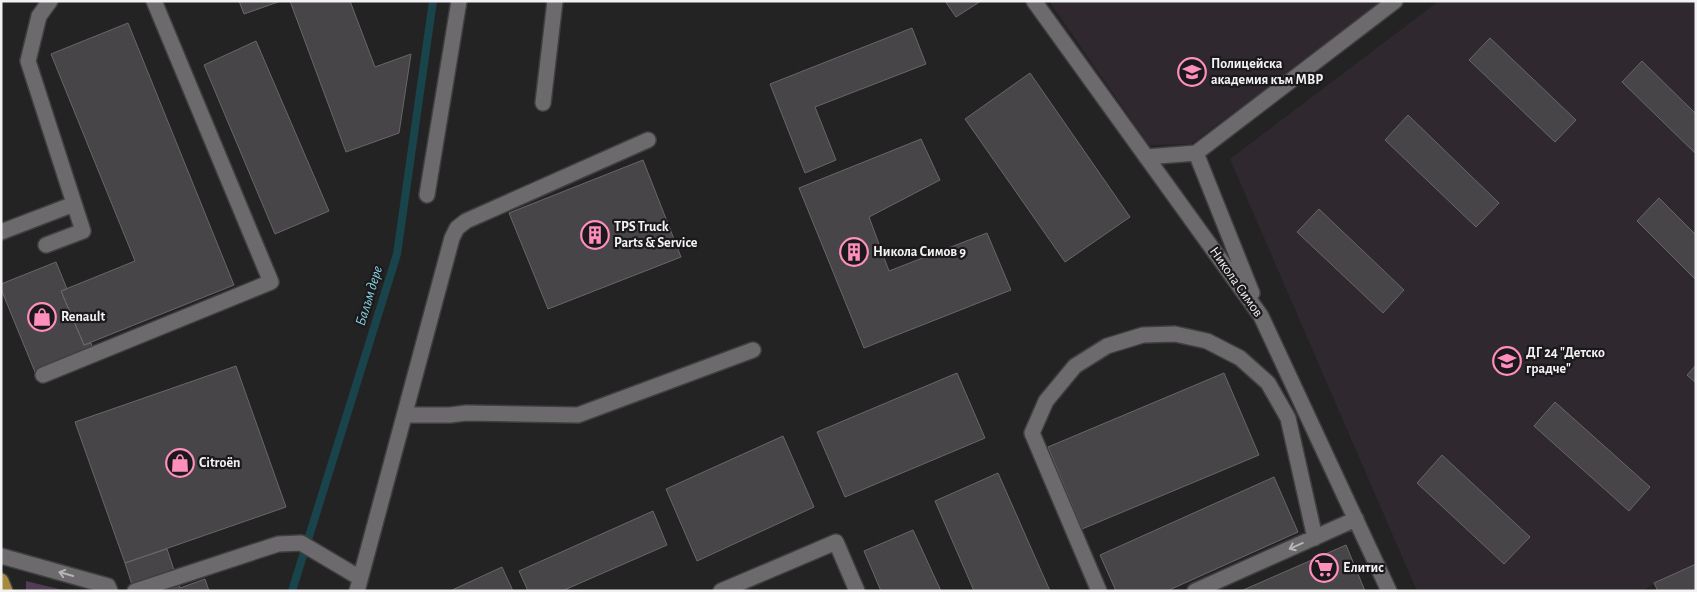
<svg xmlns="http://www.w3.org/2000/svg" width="1697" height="592" viewBox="0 0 1697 592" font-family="'Alegreya Sans',sans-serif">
	<rect width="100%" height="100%" fill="#242324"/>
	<path fill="#2f292f" d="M1049,1H1382L1191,144L1149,145Z
		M1439,1H1696V564L1654,583L1643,591H1417L1230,159Z"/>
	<path fill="#503c53" d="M26,581L67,591H26Z"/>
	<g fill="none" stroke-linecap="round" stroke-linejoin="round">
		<path stroke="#19444b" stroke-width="8" d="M292,591L397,254L433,1"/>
	</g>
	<path fill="#474548" stroke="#686669" d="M239,1H281L244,14Z
		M290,1H350L375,67L411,54L399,133L346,152Z
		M945,1H981L956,17Z
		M128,23L234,285L84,345L61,291L135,261L51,54Z
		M912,28L926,64L815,107L836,160L805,173L770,84Z
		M1490,38L1576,120L1555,142L1469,60Z
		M256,41L329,211L275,234L204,65Z
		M1642,61L1696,114V154L1622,82Z
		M1030,73L1130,217L1065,262L965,119Z
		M1408,115L1499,203L1476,227L1385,140Z
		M921,139L940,180L869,217L889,271L987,233L1011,290L864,348L799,188Z
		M643,160L681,257L548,309L509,213Z
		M1659,198L1696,235V280L1637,221Z
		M1319,209L1404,290L1383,313L1297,232Z
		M56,262L67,289L61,291L84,345L91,343L93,349L35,372L1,289V284Z
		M1696,365V383L1687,375Z
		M236,366L286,507L125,563L75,422Z
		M957,373L985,438L845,497L817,432Z
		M1224,373L1259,455L1082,529L1048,447Z
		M1555,402L1650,487L1629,511L1534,426Z
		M783,436L814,507L697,561L666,489Z
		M1442,455L1530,537L1504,564L1417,483Z
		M998,473L1050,591H974L935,501Z
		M1274,477L1298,532L1167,591H1116L1100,555Z
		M653,511L667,545L562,591H528L519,571Z
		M913,530L941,591H881L864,551Z
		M1346,545L1365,591H1241Z
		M167,549L180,588L205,579L209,591H134L125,563Z
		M1696,564V591H1658L1654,583Z
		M502,567L513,591H450Z"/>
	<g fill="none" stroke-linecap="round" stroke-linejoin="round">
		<defs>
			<path id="minor" d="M1034,1L1261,316L1389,591
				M543,103L555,1
				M1196,153L1395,1
				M1146,157L1196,153L1252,293
				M427,195L459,1
				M1,232L74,204
				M46,245L83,231L28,61L39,16L50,1
				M43,375L271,282L154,1
				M406,415H450L466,413L578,415L753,350
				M1,556L108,586L110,591
				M135,591L278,544L301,543L360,578
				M357,591L452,238L457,228L466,221L648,140
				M721,591L836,542L857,591
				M1099,591L1032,433L1046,401L1075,366L1107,346L1143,335L1175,334L1207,341L1240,358L1268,383L1288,418L1315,538
				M1195,591L1356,519"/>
			<path id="major" d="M1,581L5,591"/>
		</defs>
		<use href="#minor" stroke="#403f40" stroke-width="18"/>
		<use href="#major" stroke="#403f40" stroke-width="18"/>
		<use href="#minor" stroke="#6c6a6c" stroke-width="15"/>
		<use href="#major" stroke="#a68a3d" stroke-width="15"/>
	</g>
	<defs><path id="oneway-shaft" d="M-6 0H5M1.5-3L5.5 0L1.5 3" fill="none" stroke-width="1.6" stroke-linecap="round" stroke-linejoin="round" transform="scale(1.25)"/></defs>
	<g stroke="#b6b5b6">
		<use href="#oneway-shaft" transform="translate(1296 546) rotate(156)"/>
		<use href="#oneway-shaft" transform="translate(66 574) rotate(-164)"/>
	</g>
	<defs>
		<symbol id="university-ring" viewBox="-11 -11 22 22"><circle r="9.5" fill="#1b191b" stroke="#fe8ebb" stroke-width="1.5"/><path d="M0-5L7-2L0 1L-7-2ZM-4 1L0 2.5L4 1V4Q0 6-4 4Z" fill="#fe8ebb"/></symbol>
		<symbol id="building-ring" viewBox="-11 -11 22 22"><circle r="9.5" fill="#1b191b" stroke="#fe8ebb" stroke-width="1.5"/><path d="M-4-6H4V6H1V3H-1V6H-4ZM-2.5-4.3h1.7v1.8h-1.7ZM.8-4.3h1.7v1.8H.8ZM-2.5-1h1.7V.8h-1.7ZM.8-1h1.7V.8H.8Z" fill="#fe8ebb"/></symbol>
		<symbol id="shop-ring" viewBox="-11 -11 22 22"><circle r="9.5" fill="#1b191b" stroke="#fe8ebb" stroke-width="1.5"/><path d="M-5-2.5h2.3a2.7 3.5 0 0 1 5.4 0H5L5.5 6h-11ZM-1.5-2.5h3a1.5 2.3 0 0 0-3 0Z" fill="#fe8ebb"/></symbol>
		<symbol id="school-ring" viewBox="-11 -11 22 22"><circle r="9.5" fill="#1b191b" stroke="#fe8ebb" stroke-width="1.5"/><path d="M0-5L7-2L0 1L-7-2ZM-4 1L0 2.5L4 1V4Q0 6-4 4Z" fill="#fe8ebb"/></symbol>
		<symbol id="supermarket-ring" viewBox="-11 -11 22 22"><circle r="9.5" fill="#1b191b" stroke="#fe8ebb" stroke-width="1.5"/><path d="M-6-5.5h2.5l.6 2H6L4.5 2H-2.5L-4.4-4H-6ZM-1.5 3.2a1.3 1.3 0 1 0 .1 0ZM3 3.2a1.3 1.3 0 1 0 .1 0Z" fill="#fe8ebb"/></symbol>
	</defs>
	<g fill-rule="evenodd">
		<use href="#university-ring" x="1176" y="56" width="32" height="32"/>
		<use href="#building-ring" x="579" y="219" width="32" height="32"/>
		<use href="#building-ring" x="838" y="236" width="32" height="32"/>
		<use href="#shop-ring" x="26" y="301" width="32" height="32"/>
		<use href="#school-ring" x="1491" y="345" width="32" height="32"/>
		<use href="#shop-ring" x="164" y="447" width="32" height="32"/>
		<use href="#supermarket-ring" x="1308" y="552" width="32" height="32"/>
	</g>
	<g text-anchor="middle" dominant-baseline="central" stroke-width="4.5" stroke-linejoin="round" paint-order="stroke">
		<g font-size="14" font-weight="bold" fill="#f3f2f3" stroke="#1b191b" text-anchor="start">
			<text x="1211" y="64">Полицейска<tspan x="1211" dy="16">академия към МВР</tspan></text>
			<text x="614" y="227">TPS Truck<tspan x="614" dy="16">Parts &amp; Service</tspan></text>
			<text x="873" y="252">Никола Симов 9</text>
			<text x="61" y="317">Renault</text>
			<text x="1526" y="353">ДГ 24 "Детско<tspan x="1526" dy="16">градче"</tspan></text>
			<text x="199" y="463">Citroën</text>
			<text x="1343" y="568">Елитис</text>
		</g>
		<g font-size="14" fill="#f3f2f3" stroke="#1b191b">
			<text transform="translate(1236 282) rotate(55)">Никола Симов</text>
		</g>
		<g font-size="15" font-style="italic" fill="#86d3e1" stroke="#1b191b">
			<text transform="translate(369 296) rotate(-73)">Балъм дере</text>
		</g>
	</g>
	<rect width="1697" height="592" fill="none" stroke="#f3f2f3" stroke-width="5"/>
</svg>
